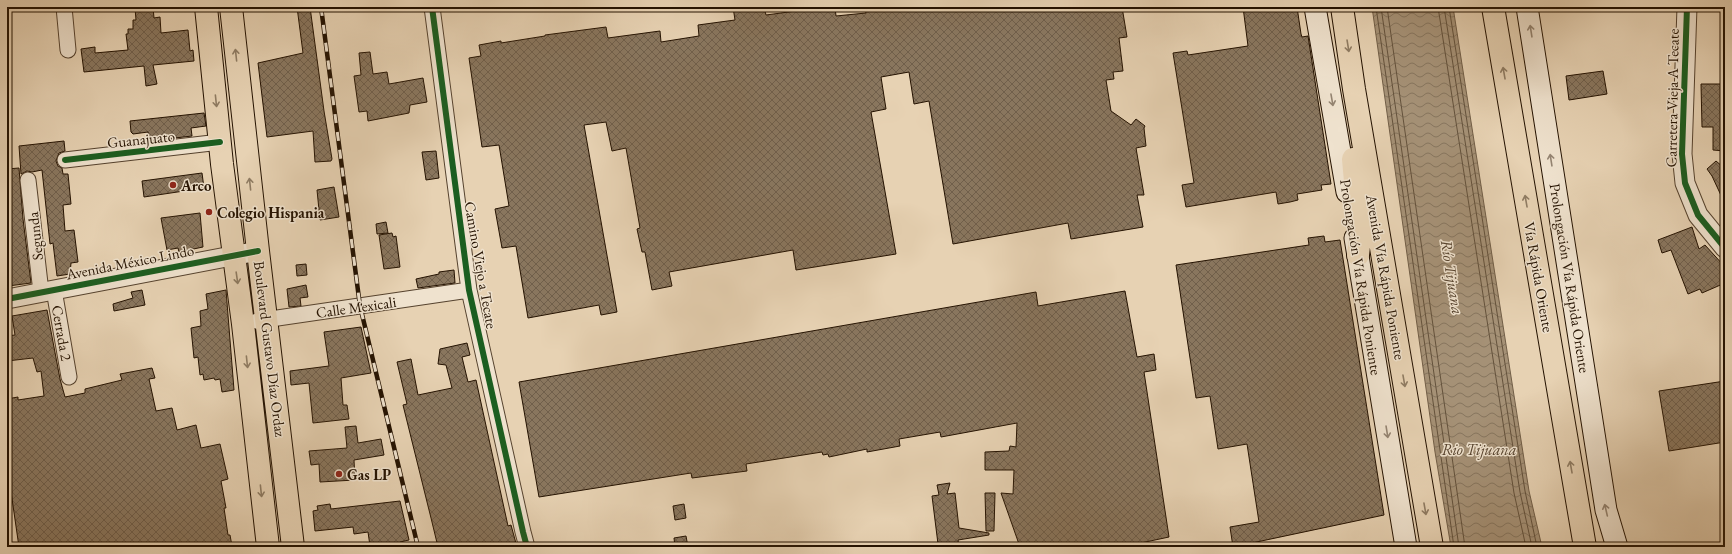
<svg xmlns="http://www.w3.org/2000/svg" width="1732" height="554" viewBox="0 0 1732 554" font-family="'EB Garamond',serif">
	<defs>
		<pattern id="water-waves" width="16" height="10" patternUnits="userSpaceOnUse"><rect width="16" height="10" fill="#a59176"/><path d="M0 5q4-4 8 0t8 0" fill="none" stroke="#86755e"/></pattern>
		<pattern id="building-cross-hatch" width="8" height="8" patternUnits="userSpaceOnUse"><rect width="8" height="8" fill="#89765e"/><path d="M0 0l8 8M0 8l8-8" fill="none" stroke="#705f4b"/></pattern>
	</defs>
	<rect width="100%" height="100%" fill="#e7d2b3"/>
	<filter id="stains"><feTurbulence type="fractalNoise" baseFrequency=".005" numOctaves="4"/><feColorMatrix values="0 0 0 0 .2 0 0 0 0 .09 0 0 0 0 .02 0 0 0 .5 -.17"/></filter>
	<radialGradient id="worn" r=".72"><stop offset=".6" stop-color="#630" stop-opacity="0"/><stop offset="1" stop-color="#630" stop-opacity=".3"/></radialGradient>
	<path fill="url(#water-waves)" stroke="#715e47" d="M1372,7H1453L1529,491L1542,547H1451L1435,452Z"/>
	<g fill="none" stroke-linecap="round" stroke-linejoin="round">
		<path stroke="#64523c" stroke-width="1" d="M1376,7L1454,547
			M1381,7L1459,547
			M1387,7L1465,547
			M1438,7L1514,493L1526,547
			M1444,7L1520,492L1532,547
			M1449,7L1525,491L1537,547"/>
	</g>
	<path fill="url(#building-cross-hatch)" stroke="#241201" d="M153,7L154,18L160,17L161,33L188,30L190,51L193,50L194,61L153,65L157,84L146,86L144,66L84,72L81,49L95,47V53L128,50L126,34H128V29H133V20H136L135,8Z
		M297,7H310L324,111L332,159L331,161L315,162L313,131L267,137L258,63L303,53Z
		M733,7H764L766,15L796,11L795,7H811L812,9L835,7L836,16L866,13L865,7H1122L1127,37L1119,38L1123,71L1113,72L1114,79L1106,80L1111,111L1131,125L1136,119L1145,126L1144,128L1146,146L1136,148L1144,195H1137L1143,227L1071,239L1068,223L953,244L929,101L914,104L909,72L881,77L886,109L871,112L896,254L796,270L793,250L669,272L672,286L652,290L645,252H642L637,229L640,228L626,148L612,151L606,122L584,125L617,312L601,315L599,305L528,318L516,246L502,248L495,209L509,206L499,145L482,147L469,58L481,56L479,45L501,41V43L545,36V35L606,27L608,38L660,31L661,42L699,36L698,25L735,20Z
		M1243,7H1297L1301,34L1302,37L1308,36L1331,184L1321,185L1322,190L1297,194L1298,200L1290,202L1278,204L1276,192L1186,207L1182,185L1194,183L1173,53L1187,51L1188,55L1248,46Z
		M370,52L373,74L387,72L389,84L423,78L427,102L410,105L409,113L368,121L367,111L359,112L354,76L361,75L359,53Z
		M1603,71L1607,94L1569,100L1566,76Z
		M1701,84H1725V151L1713,150V127H1702Z
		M204,113L206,126L191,128L192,136L149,141L148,132L133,134L131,132L130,121Z
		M64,141L65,151L59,153L56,161L58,166L62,168L63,174H68L71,204L63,205L65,231L74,230L78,262L71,263L70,274L57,276L53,243L50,244L42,170L32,172L27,171L21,174L19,146Z
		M436,151L439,178L426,180L422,152Z
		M1716,161L1723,167L1725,179V204L1712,176L1707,169Z
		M19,168L23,219L31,283L8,286L7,169Z
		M202,173L204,188L144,197L142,181Z
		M334,187L339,217L320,220L317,190Z
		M200,213L203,247L179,252L178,248L167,250L161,218Z
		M386,222L388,233L377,234L376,224Z
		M1692,227L1699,249L1705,245L1725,267V283L1702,293L1700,289L1688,294L1671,250L1662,253L1658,240Z
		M392,233L393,237L396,236L400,267L384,269L379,235Z
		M1324,236L1325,242L1340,240L1384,515L1233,547L1230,527L1259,522L1247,444L1218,449L1210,396L1196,398L1176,265L1309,245L1308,238Z
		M306,264L307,275L297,276L296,265Z
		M454,270L455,283L418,288L416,279L439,274V272Z
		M306,285L308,297L300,298L301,306L289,307L287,289Z
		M142,290L145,305L114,311L113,304L133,298L131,292Z
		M226,290L234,390L222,392L220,379L215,380L214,378L204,380L203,374L200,375L198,357L194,358L191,328L201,326L200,311L208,309L206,294Z
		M1125,291L1137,357L1154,354L1156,370L1144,372L1169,537L1122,547H1020L1001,493L1013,494L1014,470H985V452L1009,451L1010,446L1016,447L1017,423L941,437L940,432L899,439L900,446L867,452V449L829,457L828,454L823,455L822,452L746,464L747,471L692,478L691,473L539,497L519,382L1036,292L1038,306Z
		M47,310L60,379L65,397L85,393V389L122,380L120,374L152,368L155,378L149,379L156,411L172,408L177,430L196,425L201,448L220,444L228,479L221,481L226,508H224L228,535H230L232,546L230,547H19L7,464V399L18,397V400L44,396L41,371L37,372L33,358L7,361V336L15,335L12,316Z
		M361,327L371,373L341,378L343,405H347L349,419L313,423L309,383L291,385L290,371L329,366L324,332Z
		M467,343L470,355L462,357L468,382L476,380L508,526L511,525L517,547H438L431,518L403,405L407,404L397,362L411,359L418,395L452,388L446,365L438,364L440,349Z
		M1725,381V442L1669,451L1659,391Z
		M356,426L358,443L381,439L384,455L354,460L355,480L320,482L319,464L311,465L309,451L347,448L345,427Z
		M950,483L947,494L955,493L959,528L989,533V535L958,540L959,547H940L939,544H938L932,496L939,495L937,485Z
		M985,493H995L994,531H986Z
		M400,501L409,540L400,542L401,547H380L379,545L370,546L368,532L354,534L353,527L315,531L313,511L318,510L317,506L330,504L331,509Z
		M684,504L686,518L675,520L673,506Z
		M686,536L688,547H675L674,538Z"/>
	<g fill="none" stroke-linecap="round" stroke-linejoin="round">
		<defs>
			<path id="minor" d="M64,7L68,50
				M432,7L469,290L523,532L527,547
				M65,160L220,142
				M28,180L41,292
				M54,290L69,377
				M257,321L469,290"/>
			<path id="tertiary" d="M1687,7L1682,154L1685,183L1698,215L1725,248
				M7,299L258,251"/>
			<path id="secondary" d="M1315,7L1347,192
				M1527,7L1606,510L1617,547
				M1355,238L1406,547"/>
			<path id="primary" d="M206,7L222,164L243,324L268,547
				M231,7L258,251L293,547"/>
			<path id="trunk" d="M1342,7L1354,89L1432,547
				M1493,7L1585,547
				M1353,159L1360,237L1358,255"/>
		</defs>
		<use href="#minor" stroke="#55422e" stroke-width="17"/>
		<use href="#tertiary" stroke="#55422e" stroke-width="21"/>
		<use href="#secondary" stroke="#241201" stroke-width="23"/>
		<use href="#primary" stroke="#241201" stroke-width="24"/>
		<use href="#trunk" stroke="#241201" stroke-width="24"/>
		<use href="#minor" stroke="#efe2ce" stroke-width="15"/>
		<use href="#tertiary" stroke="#efe2ce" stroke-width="19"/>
		<use href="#secondary" stroke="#efe2ce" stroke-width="21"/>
		<use href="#primary" stroke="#e7d2b3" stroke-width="22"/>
		<use href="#trunk" stroke="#e7d2b3" stroke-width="22"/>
		<defs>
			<path id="rail" d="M321,7L360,306L418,547"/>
		</defs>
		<use href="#rail" stroke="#241201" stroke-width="4.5"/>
		<use href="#rail" stroke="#efe2ce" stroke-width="3" stroke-dasharray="9" stroke-linecap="butt"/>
		<defs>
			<path id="cycleway" d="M432,7L469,290L523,532L527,547
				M1687,7L1682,154L1685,183L1698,215L1725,248
				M65,160L220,142
				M7,299L258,251"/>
		</defs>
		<use href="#cycleway" stroke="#efe2ce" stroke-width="8"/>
		<use href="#cycleway" stroke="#1b5e20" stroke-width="6"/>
	</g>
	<defs><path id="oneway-shaft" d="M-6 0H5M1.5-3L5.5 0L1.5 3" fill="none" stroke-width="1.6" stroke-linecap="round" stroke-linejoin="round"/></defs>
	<g stroke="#948472">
		<use href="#oneway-shaft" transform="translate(1531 31) rotate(-99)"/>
		<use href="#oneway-shaft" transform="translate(1332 100) rotate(80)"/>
		<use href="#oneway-shaft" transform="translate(1551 160) rotate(-99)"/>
		<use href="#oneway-shaft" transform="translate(1387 432) rotate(81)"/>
		<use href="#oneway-shaft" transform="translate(1606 510) rotate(-103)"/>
	</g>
	<g stroke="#8f7c63">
		<use href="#oneway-shaft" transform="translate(1348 46) rotate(81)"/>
		<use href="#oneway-shaft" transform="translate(236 55) rotate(-96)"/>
		<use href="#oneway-shaft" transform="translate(1504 73) rotate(-100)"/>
		<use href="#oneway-shaft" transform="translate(216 101) rotate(84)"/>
		<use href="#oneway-shaft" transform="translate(250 184) rotate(-96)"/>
		<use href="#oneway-shaft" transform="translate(1526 201) rotate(-100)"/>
		<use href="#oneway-shaft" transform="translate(237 278) rotate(82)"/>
		<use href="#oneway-shaft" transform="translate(247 362) rotate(84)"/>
		<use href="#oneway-shaft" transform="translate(1404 381) rotate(80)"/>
		<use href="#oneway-shaft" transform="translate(1571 467) rotate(-100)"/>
		<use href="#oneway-shaft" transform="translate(261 491) rotate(84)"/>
		<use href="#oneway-shaft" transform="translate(1425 509) rotate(80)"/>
	</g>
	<g fill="#8f2418" stroke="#efe2ce" stroke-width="1.5">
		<circle cx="173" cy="185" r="4"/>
		<circle cx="209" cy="212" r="4"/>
		<circle cx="339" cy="474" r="4"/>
	</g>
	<g text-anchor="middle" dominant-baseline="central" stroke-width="3" stroke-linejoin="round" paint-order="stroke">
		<g font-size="15" fill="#241201" stroke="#efe2ce">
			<text transform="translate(1672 98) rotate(-89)">Carretera Vieja A Tecate</text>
			<text transform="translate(141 139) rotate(-6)">Guanajuato</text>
			<text transform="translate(35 236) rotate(-96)">Segunda</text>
			<text transform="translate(130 262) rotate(-11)">Avenida México Lindo</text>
			<text transform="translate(481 265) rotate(80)">Camino Viejo a Tecate</text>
			<text transform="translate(1361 277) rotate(81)">Prolongación Vía Rápida Poniente</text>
			<text transform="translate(1386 277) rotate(80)">Avenida Vía Rápida Poniente</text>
			<text transform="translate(1539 277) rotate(80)">Vía Rápida Oriente</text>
			<text transform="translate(1570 278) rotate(81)">Prolongación Vía Rápida Oriente</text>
			<text transform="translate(356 307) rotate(-8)">Calle Mexicali</text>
			<text transform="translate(62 333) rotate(80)">Cerrada 2</text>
			<text transform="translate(270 349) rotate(83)">Boulevard Gustavo Díaz Ordaz</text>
		</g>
		<g font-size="15" font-weight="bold" fill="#241201" stroke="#efe2ce" text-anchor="start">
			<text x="181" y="185">Arco</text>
			<text x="217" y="212">Colegio Hispania</text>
			<text x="347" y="474">Gas LP</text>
		</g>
		<g font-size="16" font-style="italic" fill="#584530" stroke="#efe2ce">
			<text transform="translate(1452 277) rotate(81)">Río Tijuana</text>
			<text x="1479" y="449">Rio Tijuana</text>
		</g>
	</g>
	<rect width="1732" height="554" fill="none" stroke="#e7d2b3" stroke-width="24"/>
	<rect x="8" y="8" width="1716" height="538" fill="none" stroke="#241201" stroke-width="2"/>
	<rect x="12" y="12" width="1708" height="530" fill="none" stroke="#241201"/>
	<rect width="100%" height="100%" filter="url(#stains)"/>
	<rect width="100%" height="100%" fill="url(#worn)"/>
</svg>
